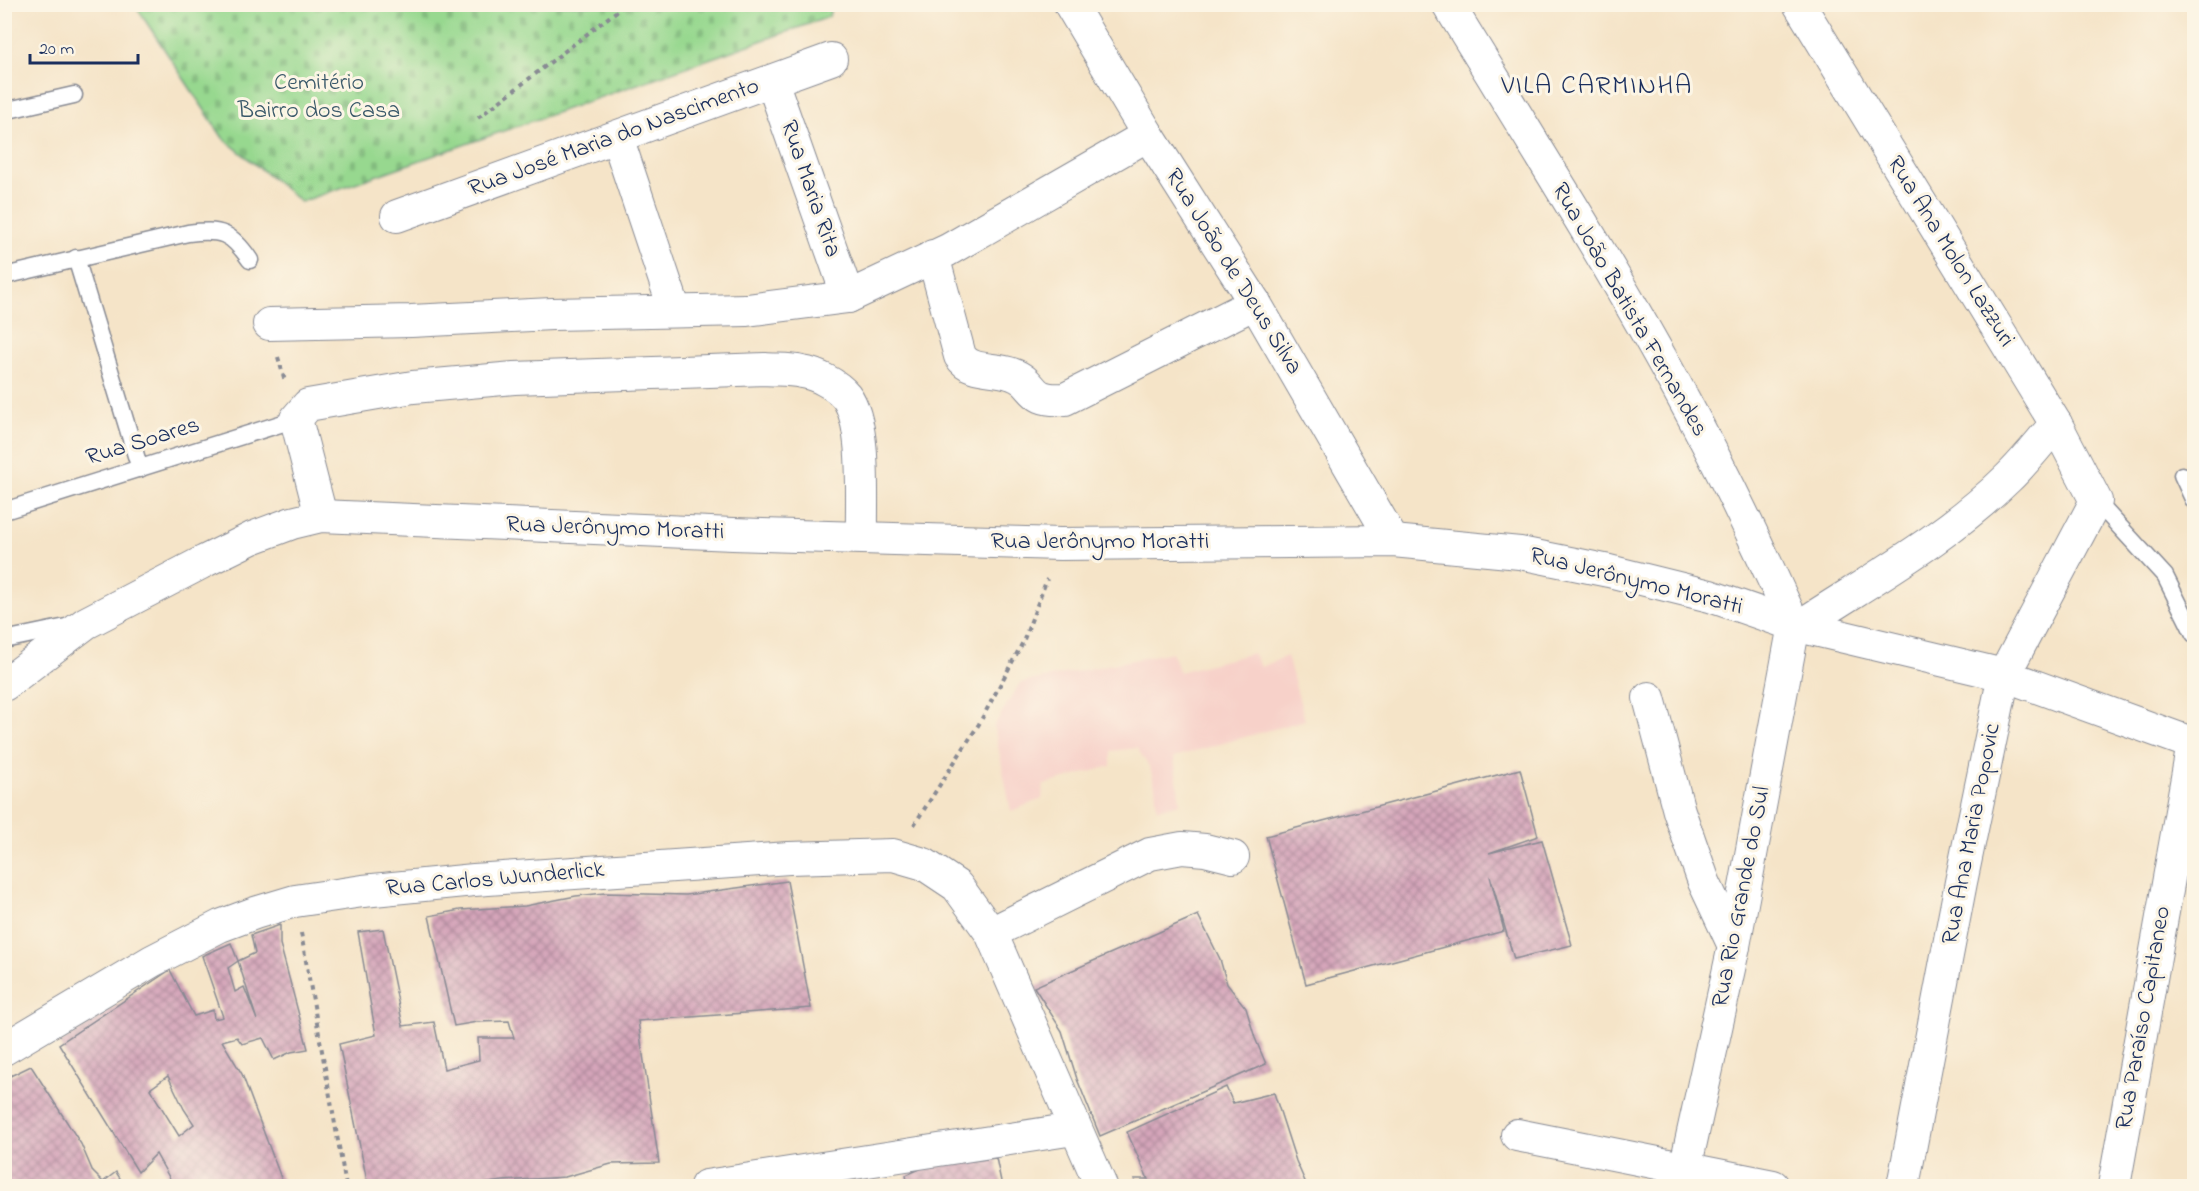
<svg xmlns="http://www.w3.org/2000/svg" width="2199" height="1191" viewBox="0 0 2199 1191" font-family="'Indie Flower',sans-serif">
	<defs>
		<pattern id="cemetery-stones" width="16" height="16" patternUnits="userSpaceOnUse" patternTransform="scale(1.5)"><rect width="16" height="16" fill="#97d88f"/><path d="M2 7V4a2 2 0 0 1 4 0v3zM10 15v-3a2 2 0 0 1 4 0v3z" fill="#82ba7e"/></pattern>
		<pattern id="building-cross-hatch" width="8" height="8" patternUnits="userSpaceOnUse" patternTransform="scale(1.5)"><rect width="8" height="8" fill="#d5a5ba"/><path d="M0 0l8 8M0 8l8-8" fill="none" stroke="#ac879a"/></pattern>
	</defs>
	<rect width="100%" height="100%" fill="#fcf5e5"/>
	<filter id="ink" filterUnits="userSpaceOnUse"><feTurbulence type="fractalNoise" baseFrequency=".0167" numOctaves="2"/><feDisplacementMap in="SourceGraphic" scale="12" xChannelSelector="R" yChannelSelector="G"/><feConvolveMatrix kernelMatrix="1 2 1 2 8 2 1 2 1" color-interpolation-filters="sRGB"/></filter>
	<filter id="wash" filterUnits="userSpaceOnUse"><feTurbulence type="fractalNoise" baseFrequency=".008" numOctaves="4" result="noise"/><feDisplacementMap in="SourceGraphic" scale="24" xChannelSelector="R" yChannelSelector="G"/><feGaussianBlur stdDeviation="1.35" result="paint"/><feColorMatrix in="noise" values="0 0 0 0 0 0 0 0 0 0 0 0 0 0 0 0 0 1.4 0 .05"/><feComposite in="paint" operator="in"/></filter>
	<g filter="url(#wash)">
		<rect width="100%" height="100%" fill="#f5e4c8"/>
		<path fill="#f7d1c9" d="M 1172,652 L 1179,672 L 1253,653 L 1261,667 L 1287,656 L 1305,720 L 1174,757 L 1180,803 L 1157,809 L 1155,786 L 1150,768 L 1137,748 L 1111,751 L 1111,766 L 1043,785 L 1042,799 L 1011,811 L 994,726 L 1020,683 Z"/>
		<path fill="url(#cemetery-stones)" stroke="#598476" stroke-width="1.5" d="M 135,5 L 831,5 L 829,17 L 301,202 L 223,138 Z"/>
		<g id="blocks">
			<g fill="url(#building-cross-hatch)" fill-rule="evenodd">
				<path d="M 1520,769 L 1538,836 L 1489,853 L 1542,840 L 1572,945 L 1514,959 L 1490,876 L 1504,931 L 1306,984 L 1266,836 Z"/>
				<path d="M 787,881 L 811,1008 L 638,1021 L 659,1163 L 611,1164 L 565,1177 L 503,1181 L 467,1186 L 368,1186 L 339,1044 L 376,1035 L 358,932 L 383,929 L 403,1026 L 434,1022 L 444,1069 L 479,1060 L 478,1038 L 514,1038 L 509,1021 L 477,1022 L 454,1026 L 429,916 L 460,910 L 525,906 L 576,896 L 605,893 L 686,895 Z"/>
				<path d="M 1198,915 L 1220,959 L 1227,984 L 1246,1008 L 1255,1038 L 1266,1064 L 1100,1136 L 1077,1079 L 1062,1031 L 1034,987 Z"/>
				<path d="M 280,925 L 280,944 L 308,1049 L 291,1052 L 274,1060 L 263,1038 L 242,1044 L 237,1037 L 222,1041 L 242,1074 L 284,1186 L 174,1186 L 156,1154 L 138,1172 L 59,1044 L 170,970 L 194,1016 L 213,1010 L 214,1019 L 223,1017 L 202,956 L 231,943 L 238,961 L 228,968 L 235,992 L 244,987 L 257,1020 L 238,961 L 255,953 L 251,935 ZM 168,1076 L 184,1109 L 194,1124 L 179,1136 L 150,1089 Z"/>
				<path d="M 31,1066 L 81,1144 L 93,1172 L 103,1182 L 116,1172 L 125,1186 L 4,1186 L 4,1079 Z"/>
				<path d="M 1226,1087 L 1233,1103 L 1274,1093 L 1296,1161 L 1307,1186 L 1137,1186 L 1134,1179 L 1148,1179 L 1127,1132 Z"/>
				<path d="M 996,1158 L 1002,1186 L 908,1186 L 906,1175 L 927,1166 Z"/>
			</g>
		</g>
	</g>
	<g filter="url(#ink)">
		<use href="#blocks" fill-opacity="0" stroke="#888a93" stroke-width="1.5"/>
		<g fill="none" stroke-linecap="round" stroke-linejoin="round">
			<defs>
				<g id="lane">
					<path d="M 4,111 L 74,95"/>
					<path d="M 76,258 L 140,469"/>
					<path d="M 4,276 L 188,233 C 221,229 231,232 250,260"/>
					<path d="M 2182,475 L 2194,501"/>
					<path d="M 2096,501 L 2165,576 L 2194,634"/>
					<path d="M 4,511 L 296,419"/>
					<path d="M 4,640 L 71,626"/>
				</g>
				<g id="street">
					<path d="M 1070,4 L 1148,135 L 1255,303 L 1393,541"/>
					<path d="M 1448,4 C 1528,135 1611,265 1684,400 C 1724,473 1760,549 1794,625"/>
					<path d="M 1799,4 L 2056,424 L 2096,501 L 2004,675 L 1961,882 L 1903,1186"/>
					<path d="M 772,81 L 848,297"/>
					<path d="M 617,137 L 675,311"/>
					<path d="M 397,216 L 831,59"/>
					<path d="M 933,256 L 960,356 C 971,373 994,367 1012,374 C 1038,383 1026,402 1065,399 L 1255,303"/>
					<path d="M 269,324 L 411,321 L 552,314 L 747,310 L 848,297 L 948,250 L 1148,135"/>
					<path d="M 321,516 L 296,419 L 308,405 L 413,387 L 514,378 L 765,369 C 777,370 790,369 802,372 C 816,374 836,384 846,396 C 867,424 861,501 862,537"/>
					<path d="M 1800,626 C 1870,580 1947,538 2007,479 C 2025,462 2040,442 2056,424"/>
					<path d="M 4,685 L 86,623 L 205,561 L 252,538 L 292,523 L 321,516 L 733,534 L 1060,544 L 1393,541 L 1520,553 L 1609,571 L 1710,596 L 1794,625 L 2004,675 L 2194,744"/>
					<path d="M 1649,698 L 1679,811 L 1704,882 L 1734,946"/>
					<path d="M 991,933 L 1150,854 L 1182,848 L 1205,850 L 1233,857"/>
					<path d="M 4,1049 L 152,961 L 220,926 L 255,913 L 295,901 L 363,891 L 474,880 L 789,858 L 893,855 L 924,864 L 957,886 L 991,933 L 1101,1186"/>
					<path d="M 1517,1135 L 1773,1186"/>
					<path d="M 1685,1169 L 1734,946 L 1794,625"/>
					<path d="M 706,1186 L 1074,1129"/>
					<path d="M 2114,1186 L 2193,744"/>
				</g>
			</defs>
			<use href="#lane" stroke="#888a93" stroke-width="19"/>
			<use href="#street" stroke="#888a93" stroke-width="34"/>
			<g stroke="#888a93" stroke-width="4" stroke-dasharray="4.5 4.5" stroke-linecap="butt">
				<path d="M 478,118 L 626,4"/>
				<path d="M 278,357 L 285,381"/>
				<path d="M 914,825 L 979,724 L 1023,642 L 1047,579"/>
				<path d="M 301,933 L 346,1186"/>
			</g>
			<use href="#lane" stroke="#fff" stroke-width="16"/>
			<use href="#street" stroke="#fff" stroke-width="32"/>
		</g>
	</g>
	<g text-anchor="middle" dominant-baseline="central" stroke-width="6" stroke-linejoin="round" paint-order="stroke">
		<g font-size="24" fill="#3a596a" stroke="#fcf5e5">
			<text x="319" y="83">Cemitério<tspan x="319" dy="28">Bairro dos Casa</tspan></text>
		</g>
		<g font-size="24" fill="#1b2f5e" stroke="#fcf5e5">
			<text transform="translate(614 138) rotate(-20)">Rua José Maria do Nascimento</text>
			<text transform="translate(810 189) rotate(71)">Rua Maria Rita</text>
			<text transform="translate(1950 252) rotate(58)">Rua Ana Molon Lazzuri</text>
			<text transform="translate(1233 272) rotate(58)">Rua João de Deus Silva</text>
			<text transform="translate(1629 310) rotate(60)">Rua João Batista Fernandes</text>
			<text transform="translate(143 442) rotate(-17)">Rua Soares</text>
			<text transform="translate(615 529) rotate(2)">Rua Jerônymo Moratti</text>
			<text x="1100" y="542">Rua Jerônymo Moratti</text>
			<text transform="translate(1636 582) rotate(14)">Rua Jerônymo Moratti</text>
			<text transform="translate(1972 834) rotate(-79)">Rua Ana Maria Popovic</text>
			<text transform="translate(495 880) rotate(-5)">Rua Carlos Wunderlick</text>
			<text transform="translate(1742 897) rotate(-79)">Rua Rio Grande do Sul</text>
			<text transform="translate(2144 1018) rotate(-80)">Rua Paraíso Capitaneo</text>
		</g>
		<g font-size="27" letter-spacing="1.5" fill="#1b2f5e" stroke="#fcf5e5">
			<text x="1597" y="86">VILA CARMINHA</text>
		</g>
	</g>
	<rect width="2199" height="1191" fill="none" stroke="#fcf5e5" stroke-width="24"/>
	<path d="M30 54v9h108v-9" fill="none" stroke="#1b2f5e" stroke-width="3"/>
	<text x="39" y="54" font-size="18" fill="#1b2f5e" stroke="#fcf5e5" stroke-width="4.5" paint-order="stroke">20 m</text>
</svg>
